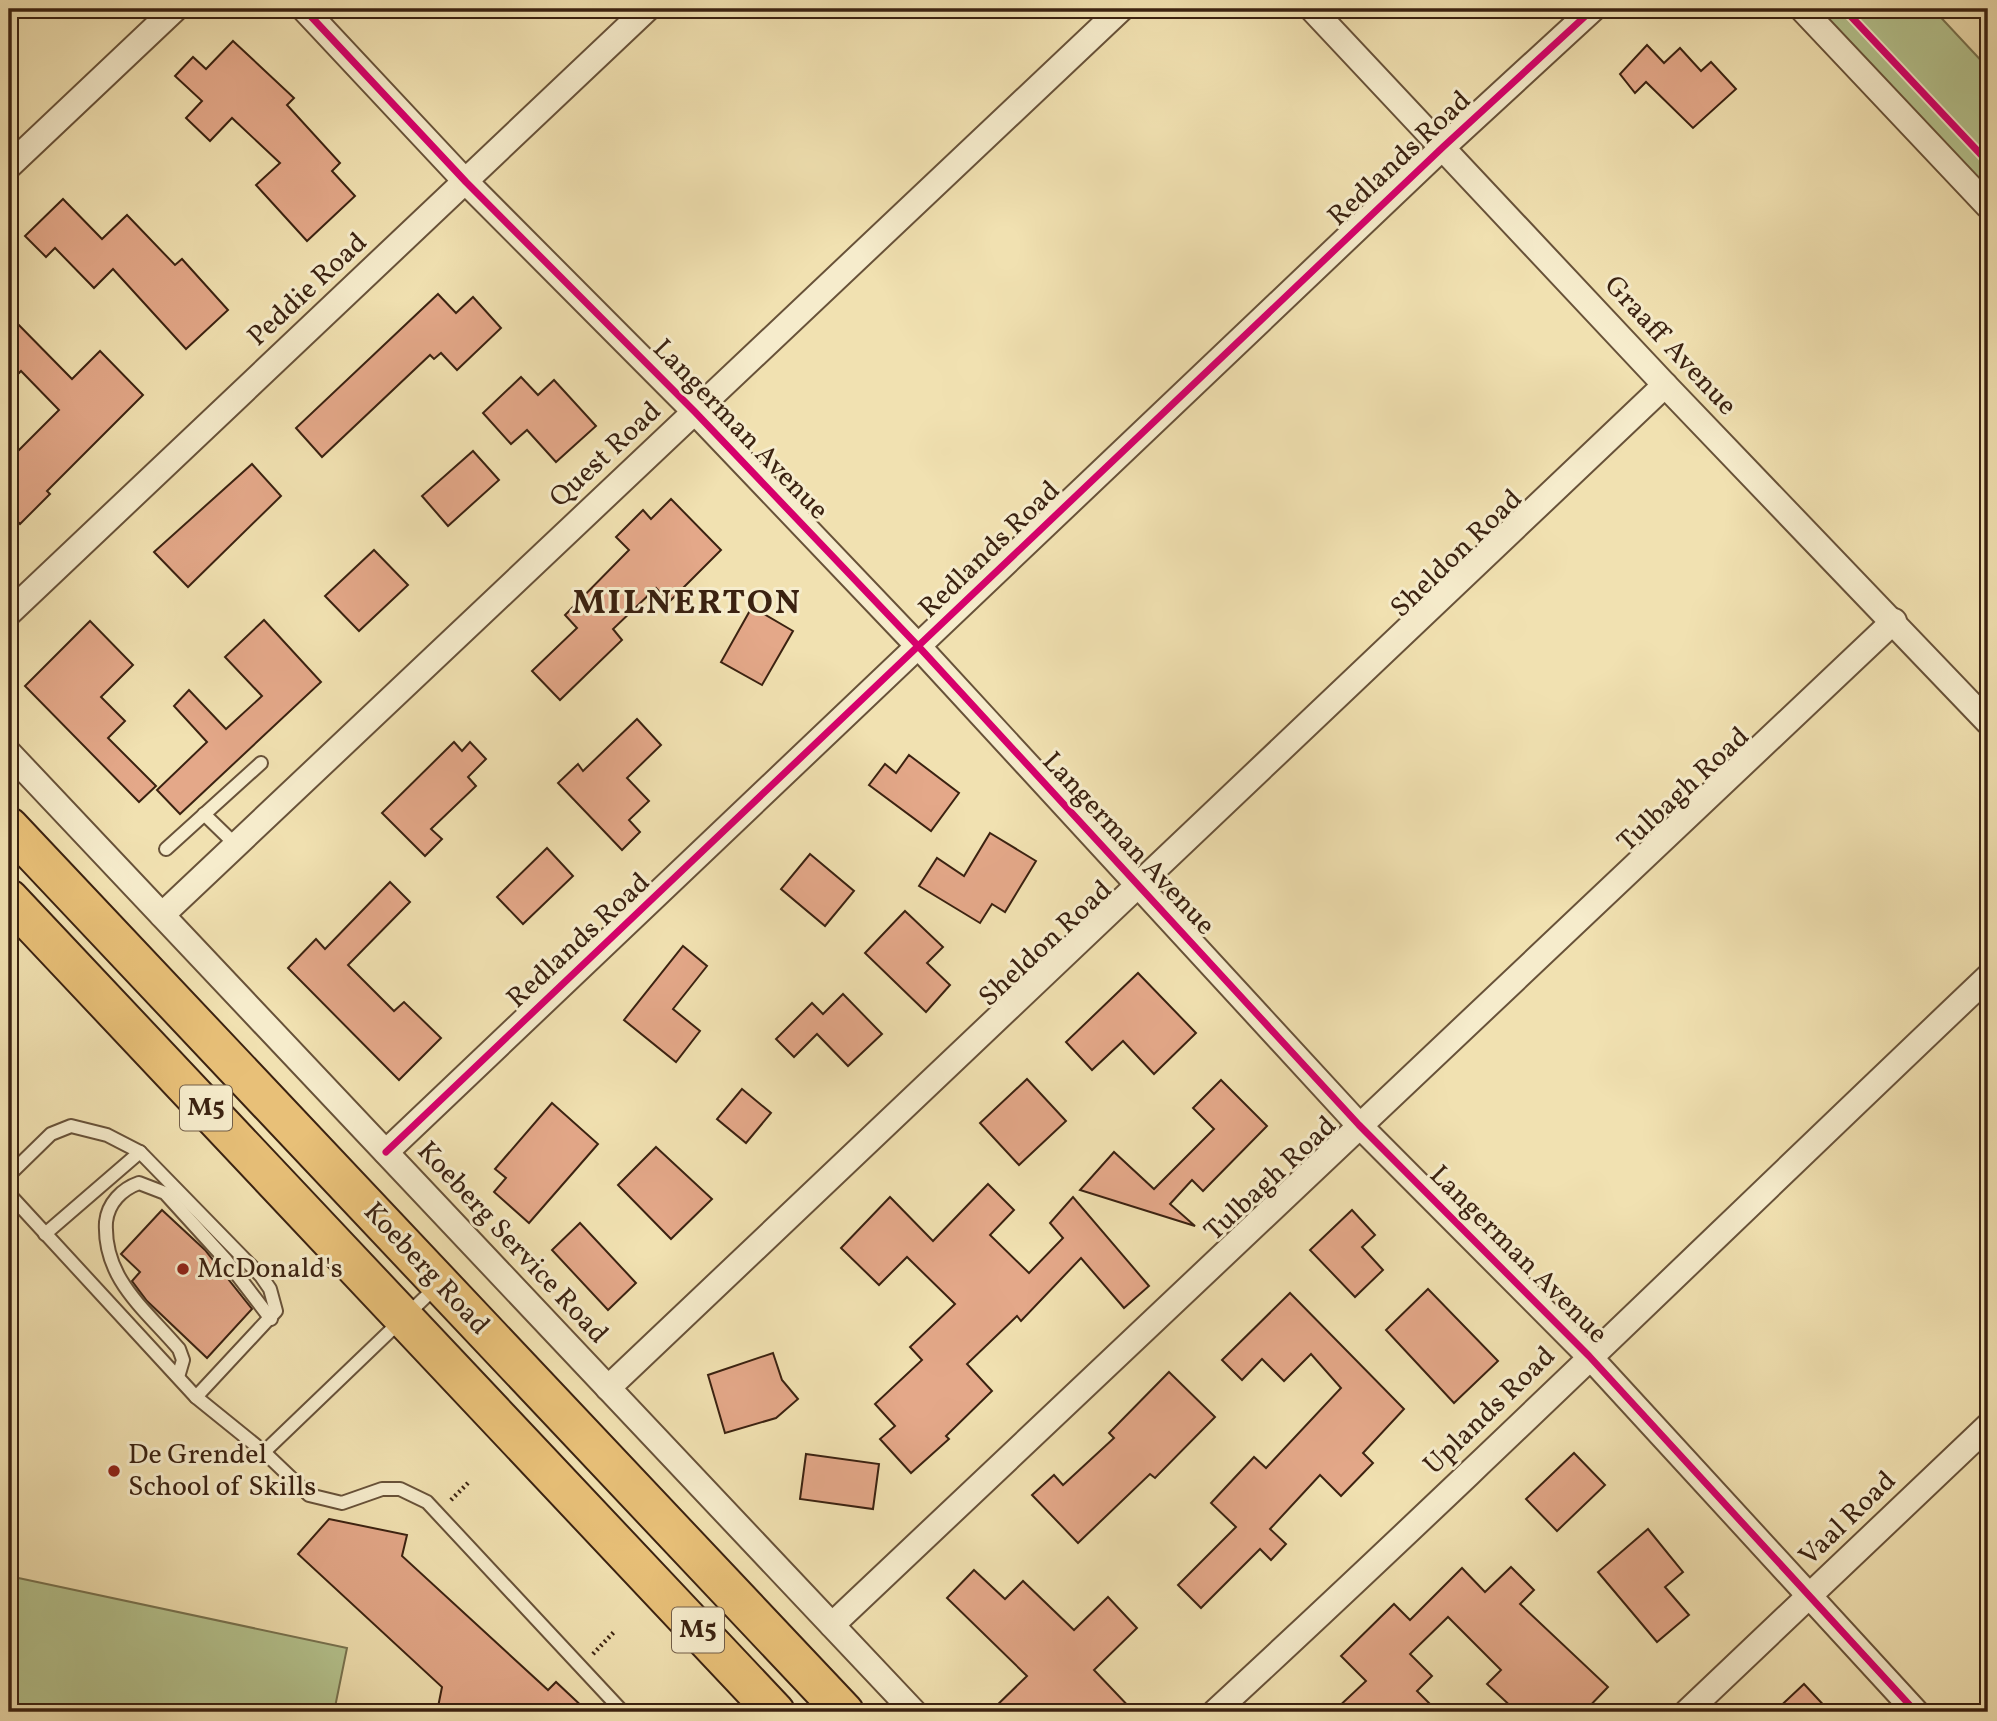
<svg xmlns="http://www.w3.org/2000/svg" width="1997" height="1721" viewBox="0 0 1997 1721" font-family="Vollkorn,serif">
	<rect width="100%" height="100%" fill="#f1e1b1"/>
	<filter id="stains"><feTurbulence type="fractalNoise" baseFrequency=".00286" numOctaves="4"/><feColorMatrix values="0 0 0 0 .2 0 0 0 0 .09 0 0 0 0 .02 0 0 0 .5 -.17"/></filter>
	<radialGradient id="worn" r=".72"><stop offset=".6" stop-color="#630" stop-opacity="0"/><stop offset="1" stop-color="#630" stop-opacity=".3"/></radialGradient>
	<g fill="#b5c48f" stroke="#787350" stroke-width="2">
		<path d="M 1802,9 L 1933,9 L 1988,68 L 1988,206 Z"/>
		<path d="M 9,1576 L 347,1648 L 334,1712 L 9,1712 Z"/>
	</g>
	<g fill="#e4a889" stroke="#3b2211" stroke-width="2">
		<path d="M 233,41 L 294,98 L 287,105 L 340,163 L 332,171 L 355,196 L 307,241 L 256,185 L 280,163 L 232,118 L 210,141 L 186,118 L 202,101 L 175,76 L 193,57 L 206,69 Z"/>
		<path d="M 1647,45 L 1664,63 L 1680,48 L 1701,71 L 1711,62 L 1736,89 L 1693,128 L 1646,82 L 1635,93 L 1620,74 Z"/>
		<path d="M 63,199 L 102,239 L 127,215 L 175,265 L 182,259 L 228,310 L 186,349 L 113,269 L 94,288 L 55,248 L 46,257 L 25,236 Z"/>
		<path d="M 438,294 L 456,313 L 473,297 L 501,328 L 457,370 L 441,353 L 434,359 L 430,355 L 322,457 L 296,428 Z"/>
		<path d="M 9,315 L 72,379 L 100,351 L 143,395 L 47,491 L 50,494 L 20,524 L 9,513 L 9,460 L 59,410 L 21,371 L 9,383 Z"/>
		<path d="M 521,377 L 538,395 L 554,380 L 596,426 L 556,462 L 527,430 L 511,444 L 483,413 Z"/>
		<path d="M 473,451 L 499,480 L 448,526 L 422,496 Z"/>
		<path d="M 252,464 L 281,496 L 188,587 L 154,552 Z"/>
		<path d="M 671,499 L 721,550 L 669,602 L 656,588 L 613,629 L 622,640 L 560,700 L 532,671 L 577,628 L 565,615 L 629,550 L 616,537 L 643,510 L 651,519 Z"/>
		<path d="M 374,550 L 408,585 L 359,631 L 325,596 Z"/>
		<path d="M 752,607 L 793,631 L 762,685 L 721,662 Z"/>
		<path d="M 264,620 L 321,682 L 180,814 L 157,790 L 207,742 L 174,706 L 189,690 L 226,729 L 262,696 L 225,657 Z"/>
		<path d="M 90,621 L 133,665 L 101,697 L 125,721 L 108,738 L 156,786 L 139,802 L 25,686 Z"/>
		<path d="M 637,719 L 661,745 L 627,778 L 649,801 L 629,820 L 640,832 L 622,850 L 558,783 L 578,764 L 583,771 Z"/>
		<path d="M 454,742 L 462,751 L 470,742 L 486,759 L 468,777 L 476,786 L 431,829 L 442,839 L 425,856 L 382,813 Z"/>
		<path d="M 909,755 L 959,793 L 931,831 L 869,785 L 885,764 L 896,773 Z"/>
		<path d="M 990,833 L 1036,861 L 1005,912 L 992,904 L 980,923 L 919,886 L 937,858 L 964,876 Z"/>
		<path d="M 547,848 L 573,876 L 523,924 L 497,897 Z"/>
		<path d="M 810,854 L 854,891 L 825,926 L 781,889 Z"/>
		<path d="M 390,882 L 410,902 L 348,965 L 394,1011 L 404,1002 L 441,1038 L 399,1080 L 288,968 L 316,939 L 325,949 Z"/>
		<path d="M 905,911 L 943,947 L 927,963 L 950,985 L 926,1012 L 865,953 Z"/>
		<path d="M 683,946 L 707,966 L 673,1009 L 700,1031 L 676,1062 L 624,1020 Z"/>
		<path d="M 1138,973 L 1196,1033 L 1154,1074 L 1123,1041 L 1092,1070 L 1066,1042 Z"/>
		<path d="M 843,994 L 882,1034 L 848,1066 L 817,1034 L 794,1057 L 776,1039 L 812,1003 L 823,1014 Z"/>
		<path d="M 1027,1079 L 1066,1121 L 1019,1165 L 980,1123 Z"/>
		<path d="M 1221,1080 L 1267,1126 L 1203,1191 L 1192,1180 L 1170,1204 L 1195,1226 L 1080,1190 L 1114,1152 L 1154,1189 L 1214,1129 L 1193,1108 Z"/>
		<path d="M 742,1089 L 771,1113 L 746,1143 L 717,1119 Z"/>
		<path d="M 552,1103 L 598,1144 L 529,1223 L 494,1192 L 506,1178 L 495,1169 Z"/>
		<path d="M 656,1147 L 712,1199 L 671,1239 L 618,1185 Z"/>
		<path d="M 988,1184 L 1014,1210 L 990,1235 L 1029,1273 L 1063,1238 L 1050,1223 L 1073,1197 L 1149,1286 L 1124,1308 L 1081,1258 L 1021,1321 L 1017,1316 L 967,1364 L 992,1391 L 946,1436 L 949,1439 L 911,1473 L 880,1439 L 895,1426 L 875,1404 L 922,1360 L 910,1347 L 955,1304 L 907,1257 L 879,1285 L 841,1248 L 890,1197 L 933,1241 Z"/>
		<path d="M 162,1210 L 205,1250 L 252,1309 L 207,1358 L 147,1301 L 132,1281 L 140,1272 L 121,1254 Z"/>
		<path d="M 1352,1210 L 1375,1235 L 1362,1247 L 1383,1270 L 1355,1297 L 1310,1250 Z"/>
		<path d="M 580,1223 L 636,1283 L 608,1310 L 552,1250 Z"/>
		<path d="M 1428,1289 L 1498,1361 L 1454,1403 L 1386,1330 Z"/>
		<path d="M 1290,1293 L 1404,1409 L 1363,1453 L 1373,1463 L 1341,1496 L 1320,1475 L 1270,1529 L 1286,1544 L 1271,1560 L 1260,1549 L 1201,1608 L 1178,1585 L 1236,1527 L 1211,1503 L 1254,1457 L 1266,1468 L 1341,1388 L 1311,1354 L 1284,1381 L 1262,1359 L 1242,1380 L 1222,1360 Z"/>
		<path d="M 773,1353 L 782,1380 L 798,1399 L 776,1418 L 725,1433 L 708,1375 Z"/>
		<path d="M 1169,1372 L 1215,1417 L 1155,1478 L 1150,1474 L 1078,1543 L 1032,1495 L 1054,1475 L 1063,1485 L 1114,1438 L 1109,1433 Z"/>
		<path d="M 1574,1453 L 1605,1485 L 1557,1531 L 1526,1499 Z"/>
		<path d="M 806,1454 L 879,1464 L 873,1509 L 800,1499 Z"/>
		<path d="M 329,1519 L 407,1535 L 402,1556 L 548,1690 L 556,1682 L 588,1712 L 437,1712 L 442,1687 L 298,1554 Z"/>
		<path d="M 1648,1529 L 1683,1572 L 1665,1587 L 1689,1615 L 1657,1642 L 1598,1572 Z"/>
		<path d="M 1511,1567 L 1534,1590 L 1520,1604 L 1608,1687 L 1584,1712 L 1517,1712 L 1487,1684 L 1501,1670 L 1448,1617 L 1410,1654 L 1432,1676 L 1417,1691 L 1438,1712 L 1333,1712 L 1366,1681 L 1341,1656 L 1394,1604 L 1410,1620 L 1462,1568 L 1485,1592 Z"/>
		<path d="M 974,1570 L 1005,1599 L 1023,1581 L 1074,1630 L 1108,1597 L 1137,1628 L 1094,1670 L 1134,1712 L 990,1712 L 1027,1676 L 947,1598 Z"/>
		<path d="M 1804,1684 L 1830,1712 L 1774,1712 Z"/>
	</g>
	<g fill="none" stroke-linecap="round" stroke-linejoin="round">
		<defs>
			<g id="service">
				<path d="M 204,814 L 236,845"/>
				<path d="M 166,849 L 261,763"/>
				<path d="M 9,1175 L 51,1134 L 71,1126 L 107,1135 L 140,1152 L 261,1276 L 270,1289 L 276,1311 L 196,1397"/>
				<path d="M 9,1194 L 196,1397 L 264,1452 L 309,1495 L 342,1503 L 382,1489 L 400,1489 L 427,1502 L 623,1712"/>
				<path d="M 45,1234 L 140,1152"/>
				<path d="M 178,1377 L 183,1360 L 179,1349 C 145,1309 103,1279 106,1222 C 108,1203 122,1189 139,1183 L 165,1193 L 225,1259 L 271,1319"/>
				<path d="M 264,1452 L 438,1285"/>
			</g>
			<g id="minor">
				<path d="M 304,9 L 466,182 L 695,412 L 919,647 L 1359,1125 L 1589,1356 L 1916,1712"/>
				<path d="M 1312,9 L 1665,385 L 1988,722"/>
				<path d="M 1802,9 L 1988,206"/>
				<path d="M 9,166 L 175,9"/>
				<path d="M 9,613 L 647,9"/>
				<path d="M 9,753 L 914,1712"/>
				<path d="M 162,915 L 1121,9"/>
				<path d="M 386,1152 L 1443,147 L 1593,9"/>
				<path d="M 608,1388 L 1665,385"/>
				<path d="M 832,1625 L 1894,621"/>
				<path d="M 1215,1712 C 1476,1471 1730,1222 1988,977"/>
				<path d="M 1687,1712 L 1988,1426"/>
			</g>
			<g id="primary">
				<path d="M 9,827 L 844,1712"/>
				<path d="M 9,899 L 775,1712"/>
			</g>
		</defs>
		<use href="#service" stroke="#685239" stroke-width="16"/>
		<use href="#minor" stroke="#685239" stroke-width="28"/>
		<use href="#primary" stroke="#3b2211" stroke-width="42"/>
		<g stroke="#3b2211" stroke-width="4.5" stroke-dasharray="2 3.5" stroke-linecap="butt">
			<path d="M 451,1500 L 470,1481"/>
			<path d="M 593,1654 L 614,1632"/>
		</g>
		<use href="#service" stroke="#f6eccc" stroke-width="12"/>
		<use href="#minor" stroke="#f6eccc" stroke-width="24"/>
		<use href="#primary" stroke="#e8c078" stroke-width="38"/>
		<defs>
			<g id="cycleway">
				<path d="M 304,9 L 466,182 L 695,412 L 919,647 L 1359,1125 L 1589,1356 L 1916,1712"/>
				<path d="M 1844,9 L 1988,162"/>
				<path d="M 386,1152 L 1443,147 L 1593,9"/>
			</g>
		</defs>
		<use href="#cycleway" stroke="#f6eccc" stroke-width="11"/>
		<use href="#cycleway" stroke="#d6006c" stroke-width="7"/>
	</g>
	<g fill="#8f2418" stroke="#f6eccc" stroke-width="2.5">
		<circle cx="183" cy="1269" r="7"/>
		<circle cx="114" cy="1471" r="7"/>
	</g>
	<g text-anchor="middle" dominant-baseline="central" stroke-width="6" stroke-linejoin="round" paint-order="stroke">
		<g fill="#f6eccc" stroke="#735f49" stroke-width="2">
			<rect x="180" y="1085.5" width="52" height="45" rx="5"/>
			<rect x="672" y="1607.5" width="52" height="45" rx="5"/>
		</g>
		<g font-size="26" font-weight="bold" fill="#3b2211">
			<text x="206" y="1108">M5</text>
			<text x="698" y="1630">M5</text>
		</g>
		<g font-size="28" fill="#3b2211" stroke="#f6eccc">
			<text transform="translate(1400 159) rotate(-43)">Redlands Road</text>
			<text transform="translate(308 290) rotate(-43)">Peddie Road</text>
			<text transform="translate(1670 346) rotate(47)">Graaff Avenue</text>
			<text transform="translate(740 430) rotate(46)">Langerman Avenue</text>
			<text transform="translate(606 455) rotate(-43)">Quest Road</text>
			<text transform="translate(990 550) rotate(-44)">Redlands Road</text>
			<text transform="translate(1457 554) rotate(-44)">Sheldon Road</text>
			<text transform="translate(1684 790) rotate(-43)">Tulbagh Road</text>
			<text transform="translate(1128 844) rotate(47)">Langerman Avenue</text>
			<text transform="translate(579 941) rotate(-43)">Redlands Road</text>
			<text transform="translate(1046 944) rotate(-43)">Sheldon Road</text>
			<text transform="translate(1271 1179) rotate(-43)">Tulbagh Road</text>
			<text transform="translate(512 1243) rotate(47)">Koeberg Service Road</text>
			<text transform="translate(1518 1255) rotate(45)">Langerman Avenue</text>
			<text transform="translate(426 1269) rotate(47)">Koeberg Road</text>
			<text transform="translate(1490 1411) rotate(-44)">Uplands Road</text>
			<text transform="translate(1848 1519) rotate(-44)">Vaal Road</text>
		</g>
		<g font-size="28" fill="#3b2211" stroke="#f6eccc" text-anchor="start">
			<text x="197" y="1269">McDonald's</text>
			<text x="128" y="1455">De Grendel<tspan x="128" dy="32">School of Skills</tspan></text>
		</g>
		<g font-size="35" font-weight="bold" letter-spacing="2" fill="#3b2211" stroke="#f6eccc">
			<text x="687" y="604">MILNERTON</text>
		</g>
	</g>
	<rect width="1997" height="1721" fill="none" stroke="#f1e1b1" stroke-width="35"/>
	<rect x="10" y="10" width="1976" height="1700" fill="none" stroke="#3b2211" stroke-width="3.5"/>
	<rect x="18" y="18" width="1962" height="1686" fill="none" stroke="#3b2211" stroke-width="2"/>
	<rect width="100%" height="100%" filter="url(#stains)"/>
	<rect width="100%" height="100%" fill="url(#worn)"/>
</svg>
